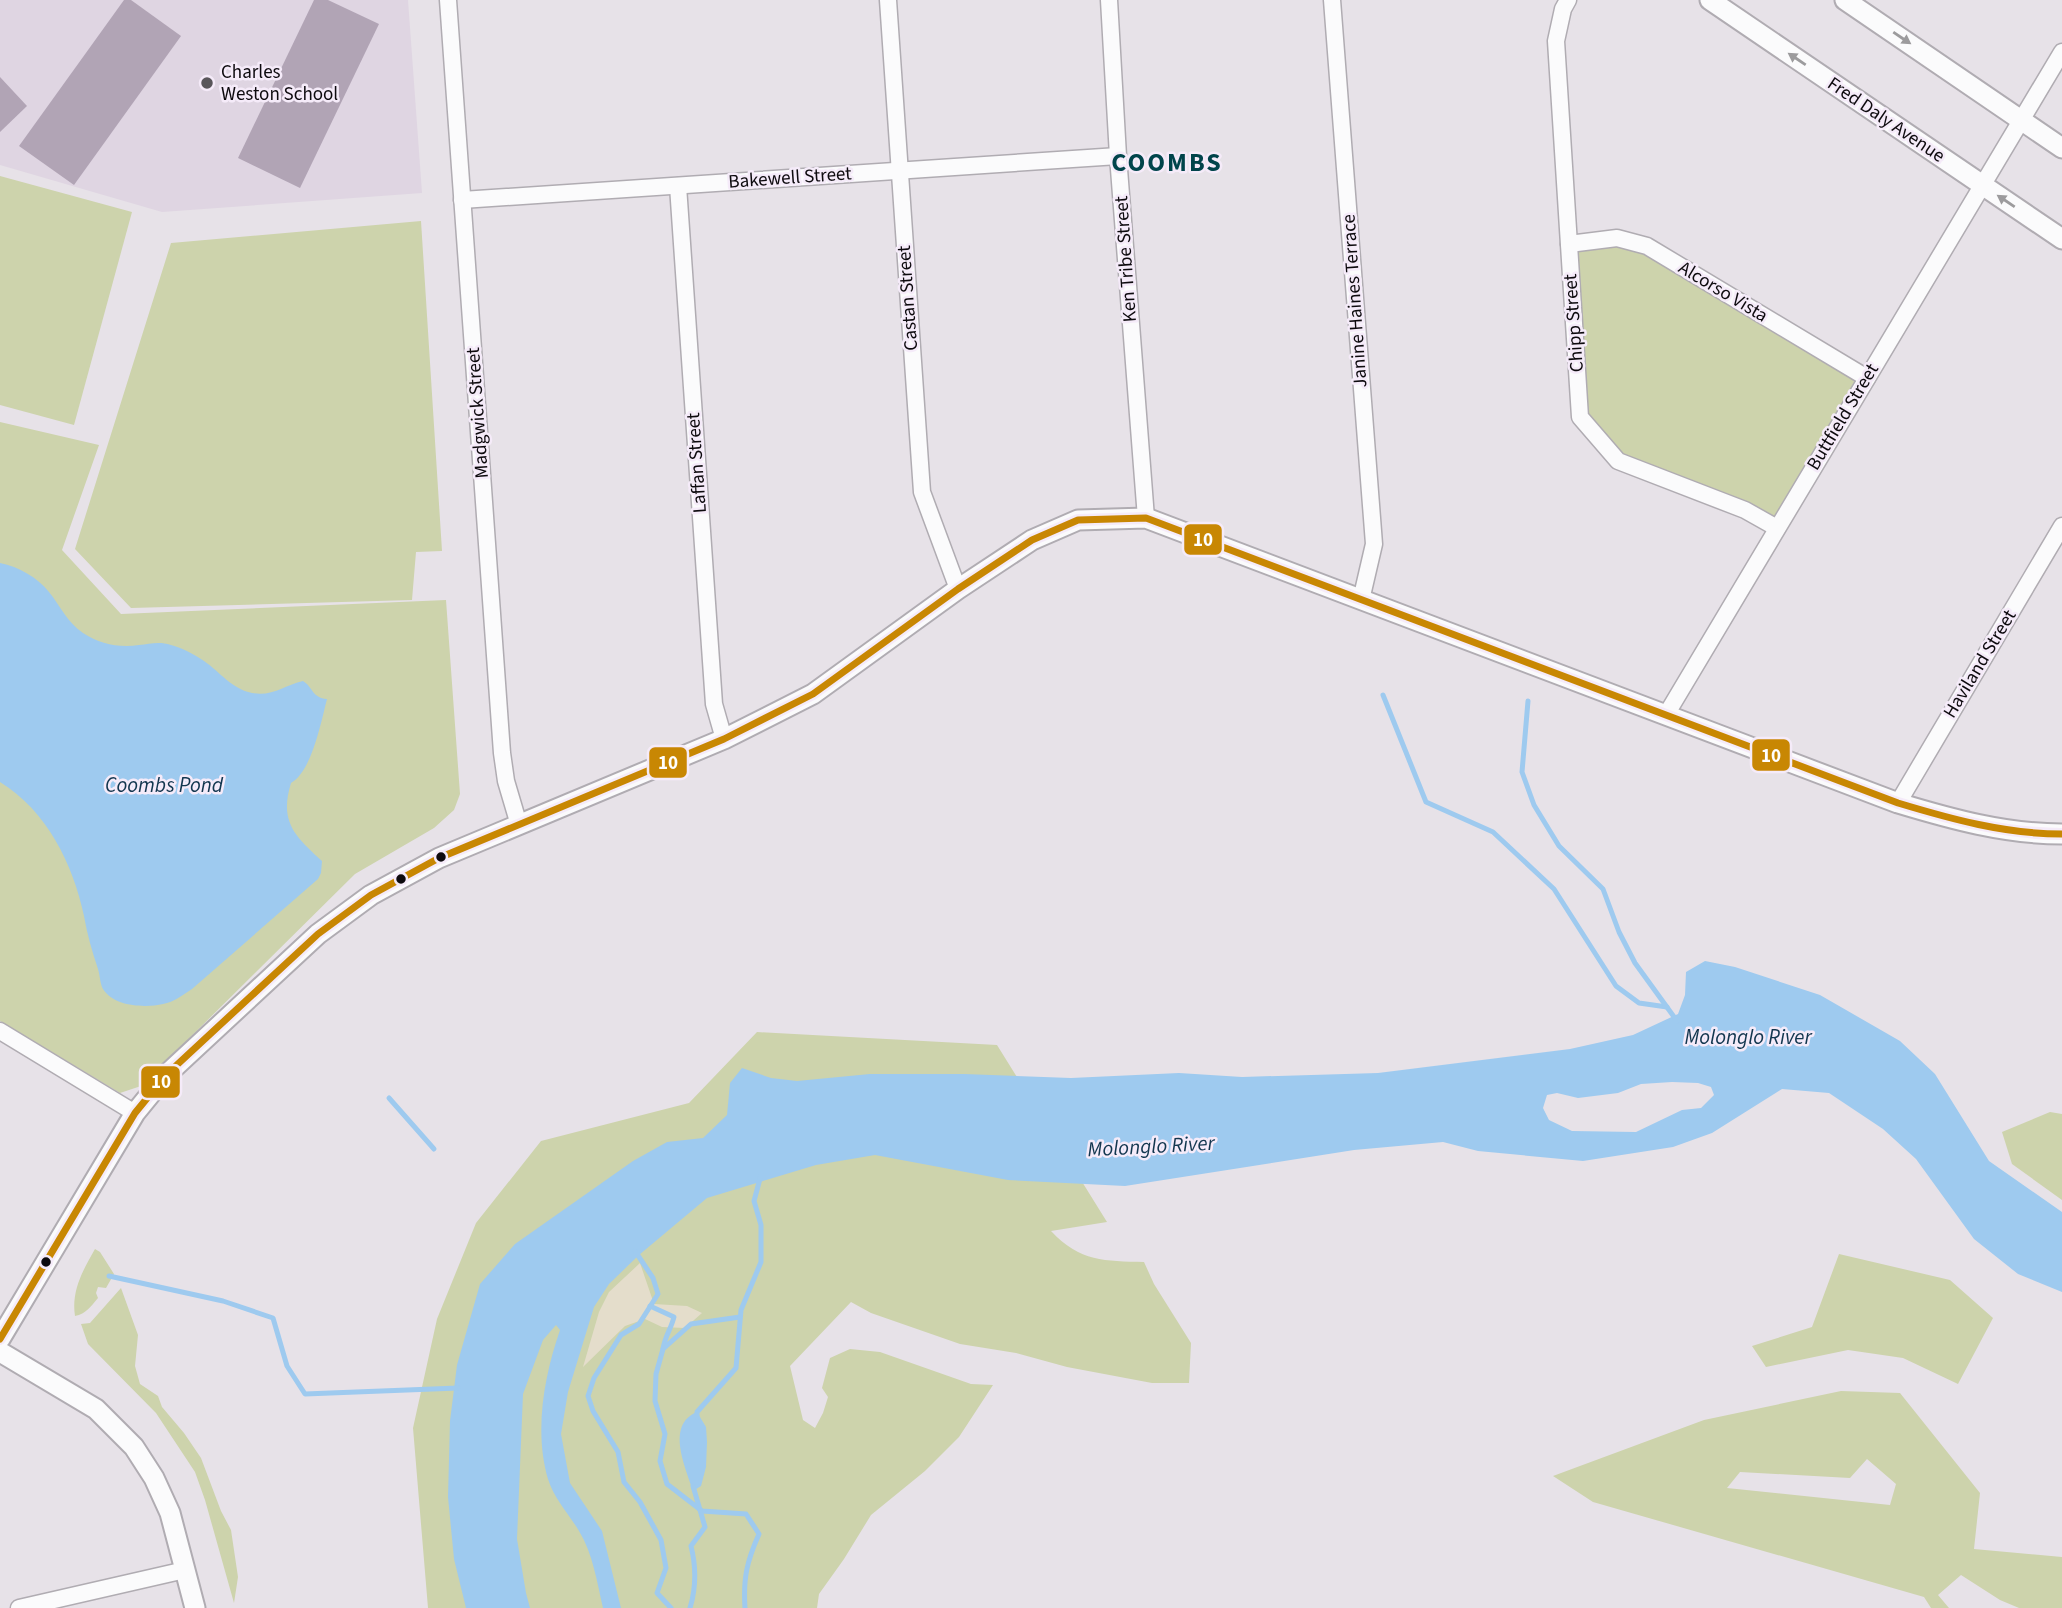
<svg xmlns="http://www.w3.org/2000/svg" width="2062" height="1608" viewBox="0 0 2062 1608" font-family="'Source Sans 3',sans-serif">
	<rect width="100%" height="100%" fill="#e7e2e8"/>
	<path fill="#dfd5e2" d="M 0,0 L 408,0 L 422,193 L 162,212 L 0,165 Z"/>
	<g fill="#cdd3ac" fill-rule="evenodd">
		<path d="M 0,176 L 132,212 L 74,425 L 0,405 Z"/>
		<path d="M 421,221 L 442,551 L 416,552 L 412,600 L 131,608 L 75,549 L 171,243 Z"/>
		<path d="M 1569,244 L 1647,246 L 1867,378 L 1777,528 L 1618,461 L 1580,417 Z"/>
		<path d="M 0,422 L 99,445 L 62,550 L 121,614 L 446,600 L 460,794 L 454,810 L 434,828 L 355,874 L 141,1086 L 120,1093 L 0,1021 Z"/>
		<path d="M 757,1032 L 997,1045 L 1107,1222 L 1051,1231 C 1080,1262 1105,1261 1144,1262 L 1154,1284 L 1191,1343 L 1189,1383 L 1152,1383 L 1067,1367 L 1016,1353 L 960,1344 L 871,1313 L 851,1302 L 790,1366 L 803,1420 L 815,1428 L 823,1413 L 828,1397 L 822,1388 L 830,1358 L 850,1349 L 880,1352 L 971,1384 L 993,1385 L 959,1437 L 925,1471 L 871,1515 L 844,1559 L 819,1594 L 817,1608 L 428,1608 L 413,1428 L 437,1319 L 476,1223 L 541,1141 L 689,1103 Z"/>
		<path d="M 2050,1112 L 2062,1114 L 2062,1200 L 2012,1164 L 2002,1132 Z"/>
		<path d="M 95,1249 L 100,1252 L 114,1274 L 106,1288 L 98,1287 L 96,1293 L 98,1298 C 91,1306 86,1314 75,1316 C 71,1291 83,1270 95,1249 Z"/>
		<path d="M 1839,1254 L 1950,1280 L 1993,1318 L 1958,1384 L 1903,1358 L 1848,1350 L 1766,1367 L 1752,1346 L 1812,1327 Z"/>
		<path d="M 121,1288 L 138,1335 L 135,1366 L 140,1384 L 158,1396 L 162,1407 L 184,1433 L 201,1458 L 221,1511 L 231,1530 L 238,1577 L 234,1603 L 205,1500 L 195,1472 L 156,1413 L 88,1344 L 81,1324 L 90,1323 Z"/>
		<path d="M 1841,1391 L 1900,1393 L 1980,1493 L 1974,1549 L 2062,1557 L 2062,1608 L 2019,1608 L 2000,1600 L 1961,1575 L 1938,1595 L 1949,1608 L 1931,1608 L 1924,1597 L 1593,1502 L 1553,1476 L 1704,1420 ZM 1867,1459 L 1896,1484 L 1890,1505 L 1727,1488 L 1740,1472 L 1850,1478 Z"/>
	</g>
	<path fill="#e4ddcb" d="M 640,1263 L 654,1304 L 687,1306 L 702,1313 L 685,1328 L 662,1327 L 645,1319 L 625,1326 L 583,1367 L 599,1312 L 609,1292 Z"/>
	<g fill="#9ecaef" fill-rule="evenodd">
		<path d="M 0,563 C 19,567 37,577 49,592 C 61,607 67,622 83,633 C 100,644 119,648 139,645 C 150,644 159,641 171,645 C 182,648 194,654 204,661 C 220,672 232,689 252,693 C 272,697 285,685 303,681 C 313,687 312,698 327,699 C 321,722 312,771 291,783 C 279,822 295,836 322,861 L 321,873 L 318,879 L 192,989 C 183,995 174,1002 163,1004 C 146,1008 114,1007 103,989 C 100,984 100,975 98,969 C 92,951 87,934 84,916 C 73,864 47,811 0,782 Z"/>
		<path d="M 1705,961 L 1735,967 L 1820,995 L 1900,1041 L 1935,1074 L 1989,1161 L 2062,1212 L 2062,1292 L 2018,1274 L 1974,1239 L 1916,1159 L 1883,1129 L 1829,1093 L 1782,1089 L 1712,1133 L 1673,1147 L 1583,1161 L 1478,1151 L 1443,1142 L 1354,1150 L 1125,1186 L 1008,1180 L 875,1155 L 816,1165 L 707,1198 L 639,1255 L 609,1284 L 594,1307 L 568,1392 L 561,1434 L 570,1483 L 602,1531 L 621,1608 L 603,1608 C 597,1582 593,1554 579,1531 C 569,1514 554,1499 548,1479 C 534,1432 544,1376 560,1330 L 556,1325 L 543,1340 L 523,1394 L 517,1539 L 526,1593 L 530,1608 L 466,1608 L 454,1559 L 448,1497 L 450,1421 L 457,1365 L 480,1284 L 515,1244 L 633,1161 L 667,1142 L 703,1138 L 727,1115 L 730,1083 L 742,1068 L 771,1078 L 797,1081 L 870,1074 L 964,1074 L 1071,1078 L 1179,1073 L 1242,1077 L 1378,1073 L 1570,1049 L 1633,1035 L 1678,1014 L 1685,995 L 1686,972 ZM 1672,1082 L 1698,1083 L 1711,1087 L 1714,1095 L 1701,1108 L 1682,1110 L 1636,1132 L 1572,1131 L 1549,1120 L 1543,1108 L 1547,1095 L 1557,1093 L 1578,1098 L 1618,1093 L 1641,1084 Z"/>
		<path d="M 697,1412 L 706,1427 L 707,1442 L 706,1467 L 701,1486 L 693,1491 C 686,1468 665,1425 697,1412 Z"/>
	</g>
	<g fill="none" stroke-linecap="round" stroke-linejoin="round">
		<g stroke="#9ecaef" stroke-width="5">
			<path d="M 1383,695 L 1426,802 L 1493,832 L 1554,889 L 1616,986 L 1639,1003 L 1667,1007"/>
			<path d="M 1528,701 L 1522,772 L 1534,805 L 1559,846 L 1603,889 L 1619,932 L 1635,963 L 1677,1021"/>
			<path d="M 389,1098 L 434,1149"/>
			<path d="M 635,1251 L 653,1278 L 658,1294 L 639,1324 L 621,1335 L 594,1378 L 588,1396 L 593,1411 L 618,1452 L 624,1482 L 640,1502 L 661,1540 L 666,1568 L 657,1593 L 671,1608"/>
			<path d="M 109,1276 L 223,1301 L 273,1318 L 287,1366 L 305,1394 L 458,1388"/>
			<path d="M 650,1306 L 674,1317 C 671,1329 665,1336 663,1349"/>
			<path d="M 740,1317 L 691,1324 L 663,1349 L 656,1374 L 655,1401 L 665,1434 L 660,1461 L 667,1484 L 702,1511 L 746,1514 L 759,1534 C 747,1561 743,1578 745,1608"/>
			<path d="M 697,1417 L 697,1412 L 736,1368 L 741,1310 L 761,1262 L 761,1225 L 754,1201 L 761,1175"/>
			<path d="M 690,1608 C 696,1588 696,1566 691,1546 L 705,1527 L 693,1486"/>
		</g>
	</g>
	<g fill="#b1a4b5">
		<path d="M 124,0 L 131,0 L 181,36 L 74,185 L 19,146 Z"/>
		<path d="M 314,0 L 328,0 L 379,24 L 300,188 L 238,158 Z"/>
		<path d="M 0,77 L 27,106 L 0,132 Z"/>
	</g>
	<g fill="none" stroke-linecap="round" stroke-linejoin="round">
		<defs>
			<g id="minor">
				<path d="M 448,0 L 502,753 L 506,781 L 519,825"/>
				<path d="M 888,0 L 922,492 L 958,589"/>
				<path d="M 1109,0 L 1118,156 L 1146,518"/>
				<path d="M 1332,0 L 1374,544 L 1361,600"/>
				<path d="M 1568,0 L 1563,9 L 1556,41 L 1580,417 L 1618,461 L 1745,510 L 1777,528"/>
				<path d="M 678,186 L 714,704 L 724,739"/>
				<path d="M 462,200 L 1118,156"/>
				<path d="M 1569,244 L 1617,238 L 1647,246 L 1867,378"/>
				<path d="M 1666,715 L 2062,52"/>
				<path d="M 1898,803 L 2062,526"/>
				<path d="M 0,1031 L 135,1113"/>
				<path d="M 19,1608 L 185,1570"/>
			</g>
			<g id="tertiary">
				<path d="M 1710,0 L 2062,239"/>
				<path d="M 1845,0 L 2062,148"/>
				<path d="M 0,1339 L 135,1113 L 166,1075 L 318,934 L 371,895 L 439,858 L 724,739 L 813,694 L 958,589 L 1032,540 L 1078,520 L 1146,518 L 1898,803 C 1951,819 2005,834 2062,834"/>
				<path d="M 0,1352 L 96,1409 L 134,1447 L 154,1478 L 170,1513 L 195,1608"/>
			</g>
		</defs>
		<use href="#minor" stroke="#b0acb2" stroke-width="19"/>
		<use href="#tertiary" stroke="#b0acb2" stroke-width="23"/>
		<use href="#minor" stroke="#fbfbfc" stroke-width="16"/>
		<use href="#tertiary" stroke="#fbfbfc" stroke-width="19"/>
		<defs>
			<path id="bus-1" d="M 0,1339 L 135,1113 L 166,1075 L 318,934 L 371,895 L 439,858 L 724,739 L 813,694 L 958,589 L 1032,540 L 1078,520 L 1146,518 L 1898,803 C 1951,819 2005,834 2062,834"/>
		</defs>
		<use href="#bus-1" stroke="#f5ebf9" stroke-width="12"/>
		<use href="#bus-1" stroke="#c88703" stroke-width="7"/>
	</g>
	<defs><path id="oneway-solid" d="M-6-.8H1V-3.2L6.5 0L1 3.2V.8H-6Z" transform="scale(1.75)"/></defs>
	<g fill="#9c9b9d">
		<use href="#oneway-solid" transform="translate(1902 38) rotate(34)"/>
		<use href="#oneway-solid" transform="translate(1797 59) rotate(-146)"/>
		<use href="#oneway-solid" transform="translate(2006 201) rotate(-146)"/>
	</g>
	<circle fill="#59565a" stroke="#f5ebf9" stroke-width="2.5" cx="207" cy="83" r="7"/>
	<g fill="#0d0a0e" stroke="#f5ebf9" stroke-width="2.5">
		<circle cx="441" cy="857" r="6"/>
		<circle cx="401" cy="879" r="6"/>
		<circle cx="46" cy="1262" r="6"/>
	</g>
	<g text-anchor="middle" dominant-baseline="central" stroke-width="5" stroke-linejoin="round" paint-order="stroke">
		<g font-size="19" fill="#0d0a0e" stroke="#f5ebf9" text-anchor="start">
			<text x="221" y="72">Charles<tspan x="221" dy="22">Weston School</tspan></text>
		</g>
		<g font-size="19" fill="#0d0a0e" stroke="#f5ebf9">
			<text transform="translate(1886 120) rotate(34)">Fred Daly Avenue</text>
			<text transform="translate(790 178) rotate(-4)">Bakewell Street</text>
			<text transform="translate(1126 259) rotate(-94)">Ken Tribe Street</text>
			<text transform="translate(1723 292) rotate(31)">Alcorso Vista</text>
			<text transform="translate(908 298) rotate(-94)">Castan Street</text>
			<text transform="translate(1355 301) rotate(-94)">Janine Haines Terrace</text>
			<text transform="translate(1574 323) rotate(-94)">Chipp Street</text>
			<text transform="translate(478 413) rotate(-94)">Madgwick Street</text>
			<text transform="translate(1843 417) rotate(-59)">Buttfield Street</text>
			<text transform="translate(697 463) rotate(-94)">Laffan Street</text>
			<text transform="translate(1980 664) rotate(-59)">Haviland Street</text>
		</g>
		<g font-size="21" font-style="italic" fill="#12364f" stroke="#f5ebf9">
			<text x="164" y="785">Coombs Pond</text>
			<text x="1748" y="1037">Molonglo River</text>
			<text transform="translate(1151 1146) rotate(-3)">Molonglo River</text>
		</g>
		<g font-size="26" font-weight="bold" letter-spacing="2" fill="#01444b" stroke="#f5ebf9">
			<text x="1167" y="162">COOMBS</text>
		</g>
	</g>
	<g stroke="#f5ebf9" stroke-width="2.5">
		<rect x="1183" y="523" width="40" height="33" rx="7" fill="#c88703"/>
		<rect x="1751" y="738" width="40" height="34" rx="7" fill="#c88703"/>
		<rect x="648" y="746" width="40" height="33" rx="7" fill="#c88703"/>
		<rect x="140" y="1065" width="41" height="34" rx="7" fill="#c88703"/>
	</g>
	<g font-size="19" text-anchor="middle" font-weight="bold" fill="#fff">
		<text x="1203" y="546">10</text>
		<text x="1771" y="762">10</text>
		<text x="668" y="769">10</text>
		<text x="161" y="1088">10</text>
	</g>
</svg>
